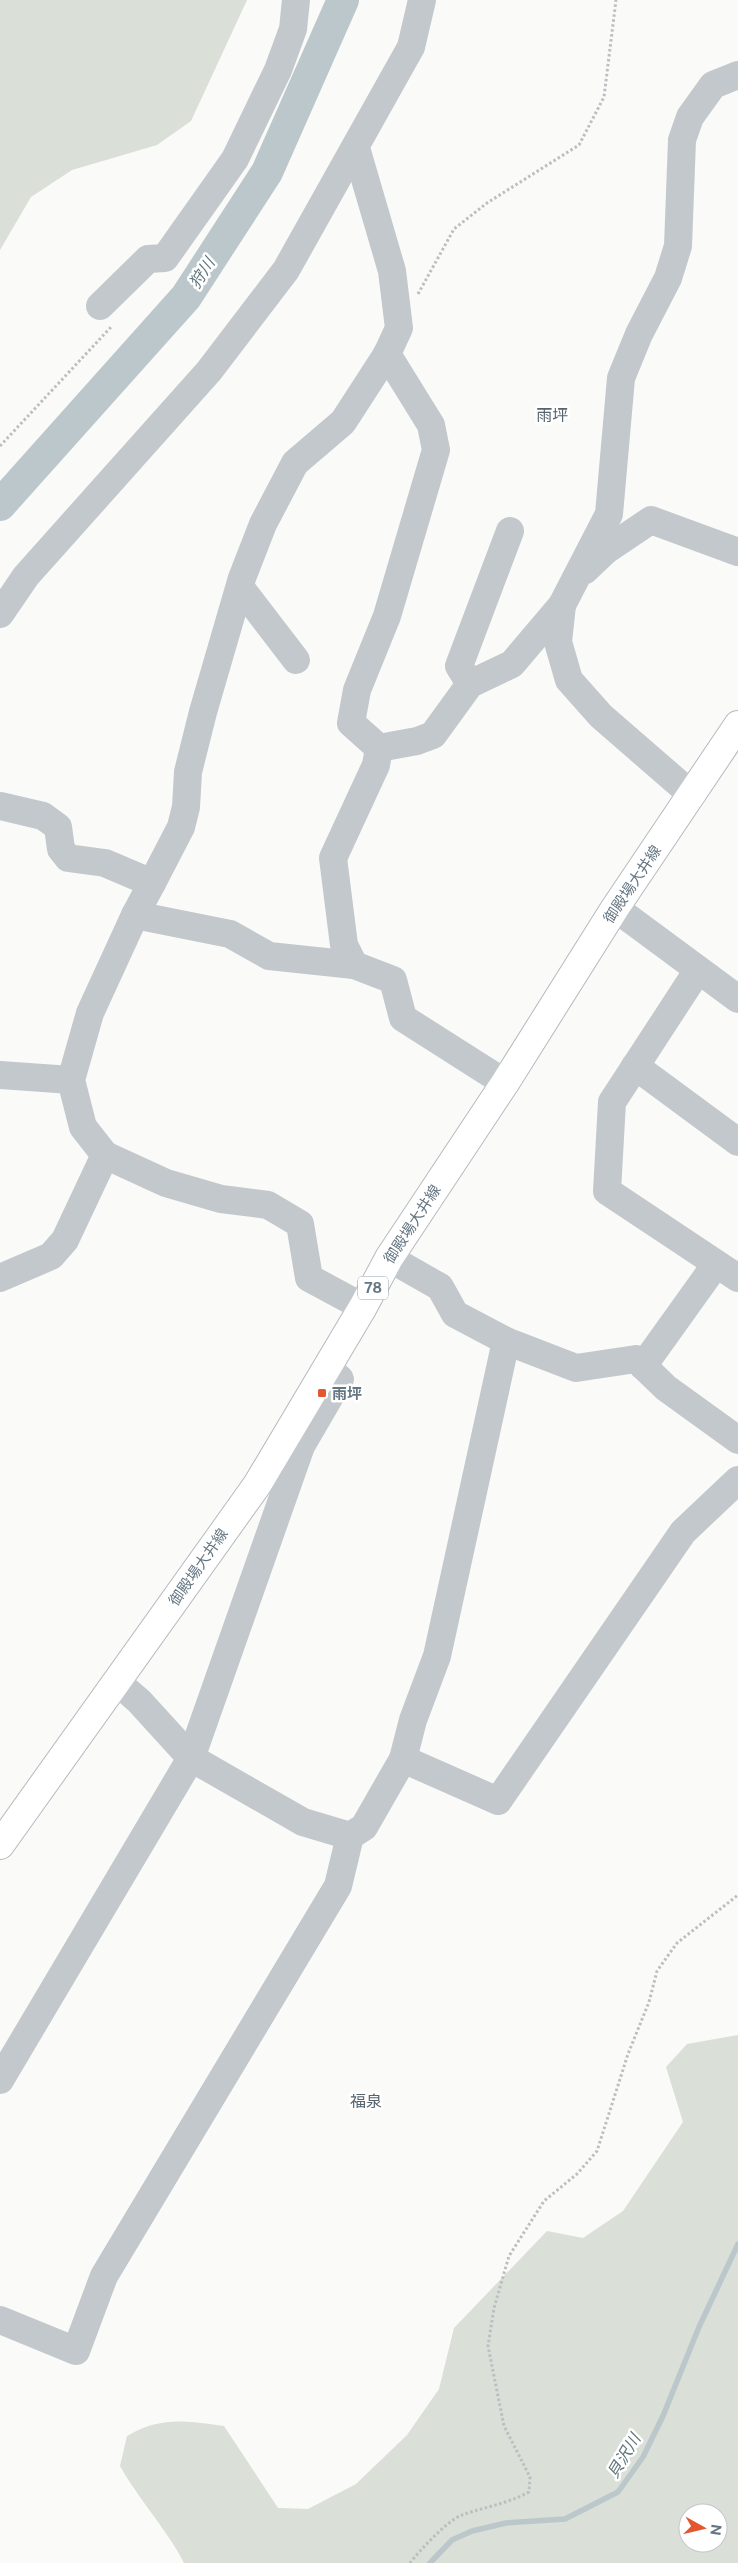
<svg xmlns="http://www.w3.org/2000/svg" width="738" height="2563" viewBox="0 0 738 2563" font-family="'Public Sans','Noto Sans JP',sans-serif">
	<rect width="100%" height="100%" fill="#fafaf8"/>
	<g fill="#dadfd7" fill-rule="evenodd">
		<path d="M 0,0 L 247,0 L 191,121 L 157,145 L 72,170 L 31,197 L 0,250 Z"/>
		<path d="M 738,2035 L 738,2563 L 184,2563 C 166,2528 139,2500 120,2466 L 127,2436 C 161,2416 186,2421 224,2426 L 278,2508 L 308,2509 L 356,2484 L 407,2435 L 439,2389 L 454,2328 L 547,2231 L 583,2238 L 623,2211 L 683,2122 L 666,2067 L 687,2044 ZM 688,2513 L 718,2513 L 718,2543 L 688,2543 Z"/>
	</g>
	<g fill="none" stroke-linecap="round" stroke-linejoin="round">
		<path stroke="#bbc7cb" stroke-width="5.5" d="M 430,2563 L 452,2540 L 472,2531 L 506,2523 L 565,2519 L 618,2492 L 643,2457 L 663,2416 L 699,2327 L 738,2244"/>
		<path stroke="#bbc7cb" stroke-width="32" d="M 0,505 L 186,297 L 267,172 L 343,0"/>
		<defs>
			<path id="major" d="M 0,1845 L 257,1485 L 363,1307 L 389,1258 L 505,1083 L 615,908 L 738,725"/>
		</defs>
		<use href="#major" stroke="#b5babe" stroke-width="30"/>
		<g stroke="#bbbfc2" stroke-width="3" stroke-dasharray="2.5 2.5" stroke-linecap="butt">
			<path d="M 418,294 L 454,229 L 487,203 L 579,145 L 604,97 L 616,0"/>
			<path d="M 0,446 L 112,326"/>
			<path d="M 410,2563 C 419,2551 448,2520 462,2515 C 484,2507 507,2504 529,2492 L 530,2477 L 504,2426 L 488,2346 L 494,2308 L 509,2256 L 544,2201 L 577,2174 L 597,2151 L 628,2054 L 649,2002 L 657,1971 L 677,1943 L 738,1895"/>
		</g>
		<g stroke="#c3c8cc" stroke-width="28">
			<path d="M 100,306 L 148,259 L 165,258 L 235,159 L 278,70 L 293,29 L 296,0"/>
			<path d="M 585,570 L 605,551 L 651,520 L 738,552"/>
			<path d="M 240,587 L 296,660"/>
			<path d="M 562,605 L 558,642 L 569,680 L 601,716 L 692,795"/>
			<path d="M 0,614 L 26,576 L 209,371 L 286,270 L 411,47 L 422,0"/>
			<path d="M 470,684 L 459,666 L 510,531"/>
			<path d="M 379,748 L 417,741 L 433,735 L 470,684 L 512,664 L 562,605 L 609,514 L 621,378 L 639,334 L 668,278 L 678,246 L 682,140 L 690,117 L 713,85 L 738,75"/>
			<path d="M 379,748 L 351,723 L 357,690 L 387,616 L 436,450 L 431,425 L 387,354"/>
			<path d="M 0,806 L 43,816 L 58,827 L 61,849 L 68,858 L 105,863 L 152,883 L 135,915 L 90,1013 L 71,1080 L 83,1127 L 105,1155 L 166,1183 L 221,1199 L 268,1205 L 300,1224 L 309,1278 L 363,1307"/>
			<path d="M 152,883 L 181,827 L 186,807 L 188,772 L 203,712 L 242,578 L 263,524 L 295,463 L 343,422 L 387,354 L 399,328 L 392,271 L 356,148"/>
			<path d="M 615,908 L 738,999"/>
			<path d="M 135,915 L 230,934 L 269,956 L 354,965 L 393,980 L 403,1018 L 505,1083"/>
			<path d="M 354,965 L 344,945 L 333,858 L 376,765 L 379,748"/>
			<path d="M 698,970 L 612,1102 L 607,1191 L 738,1278"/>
			<path d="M 635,1066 L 738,1142"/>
			<path d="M 0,1075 L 71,1080"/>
			<path d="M 389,1258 L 440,1287 L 455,1314 L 506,1341 L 576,1368 L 636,1359 L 666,1388 L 738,1440"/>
			<path d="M 0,1278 L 51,1256 L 65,1240 L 105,1155"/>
			<path d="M 643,1366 L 716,1264"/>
			<path d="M 117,1682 L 139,1701 L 191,1758 L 303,1822 L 350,1836"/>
			<path d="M 403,1759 L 498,1801 L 683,1532 L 738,1480"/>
			<path d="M 0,2080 L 191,1758 L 301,1446 L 340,1379 L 327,1367"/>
			<path d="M 0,2320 L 76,2351 L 104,2276 L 338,1886 L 350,1836 L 364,1827 L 403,1759 L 413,1720 L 437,1656 L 506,1341"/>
		</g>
		<use href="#major" stroke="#fff" stroke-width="28"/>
	</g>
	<rect fill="#e4572e" stroke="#fff" stroke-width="2" x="317" y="1388" width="10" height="10" rx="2.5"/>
	<g text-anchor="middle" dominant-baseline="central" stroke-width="5" stroke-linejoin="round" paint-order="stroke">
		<rect fill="#fff" stroke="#939fa8" stroke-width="1" x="358" y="1276.5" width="30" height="23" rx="4"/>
		<g font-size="14" font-weight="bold" fill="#657683">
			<text x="373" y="1288">78</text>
		</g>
		<g font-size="15" fill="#657683" stroke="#fff">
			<text transform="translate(632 884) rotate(-56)">御殿場大井線</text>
			<text transform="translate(412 1224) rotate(-57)">御殿場大井線</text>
			<text transform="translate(198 1567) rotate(-55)">御殿場大井線</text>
		</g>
		<g font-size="15" font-weight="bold" fill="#657683" stroke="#fff" text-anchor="start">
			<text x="332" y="1393">雨坪</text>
		</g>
		<g font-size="16" font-style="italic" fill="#60757c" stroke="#fff">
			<text transform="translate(202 273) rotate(-57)">狩川</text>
			<text transform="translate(624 2456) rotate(-59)">貝沢川</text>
		</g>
		<g font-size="16" fill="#57646e" stroke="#fff">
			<text x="552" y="415">雨坪</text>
			<text x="366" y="2101">福泉</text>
		</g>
	</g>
	<g transform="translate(703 2528) rotate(98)"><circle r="24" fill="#ffffff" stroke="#c1c8cd"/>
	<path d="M0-4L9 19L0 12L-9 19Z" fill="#e4572e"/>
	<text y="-8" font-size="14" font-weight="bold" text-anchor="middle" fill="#657683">N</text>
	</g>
</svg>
